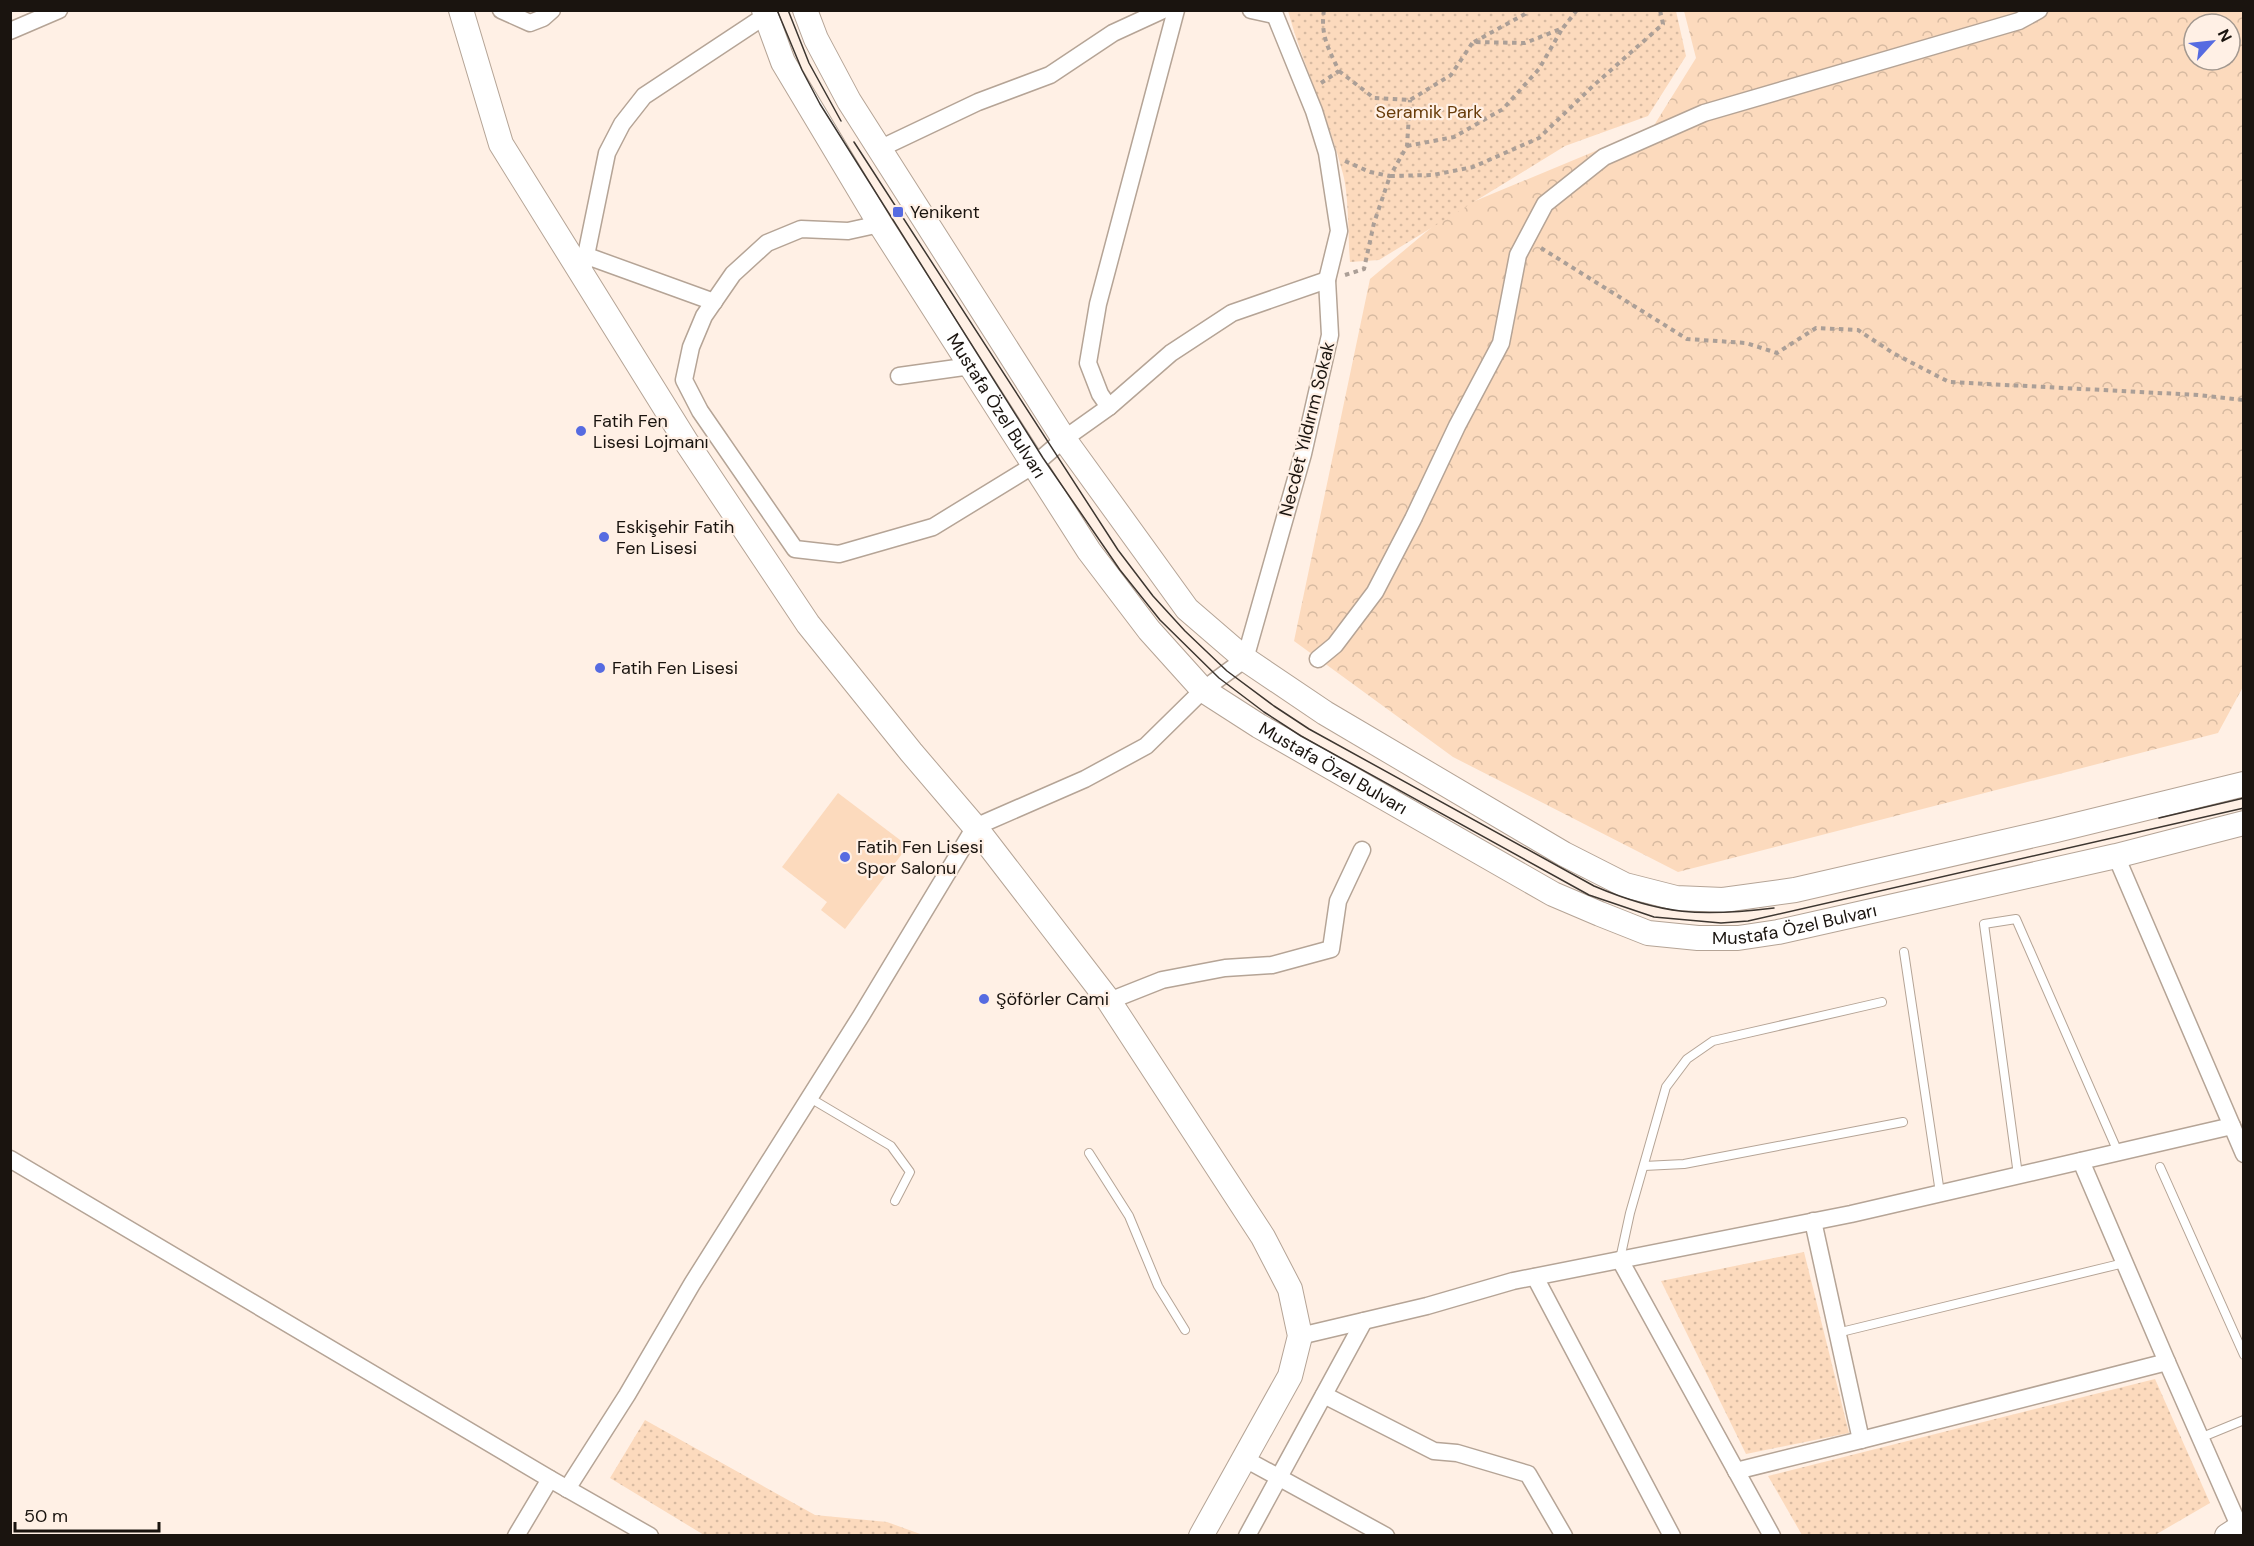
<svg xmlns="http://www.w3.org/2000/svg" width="2254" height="1546" viewBox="0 0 2254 1546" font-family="'DM Sans',sans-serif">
	<defs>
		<pattern id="forest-crowns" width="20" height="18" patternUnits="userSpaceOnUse" patternTransform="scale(1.5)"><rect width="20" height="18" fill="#fcdabd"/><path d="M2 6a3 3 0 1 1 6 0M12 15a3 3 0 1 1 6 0" fill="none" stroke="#d7baa1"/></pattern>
		<pattern id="park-dots" width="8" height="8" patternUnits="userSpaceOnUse" patternTransform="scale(1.5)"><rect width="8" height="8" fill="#fcdabd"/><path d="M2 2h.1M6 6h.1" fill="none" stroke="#d7baa1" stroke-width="1.8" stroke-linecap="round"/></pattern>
	</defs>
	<rect width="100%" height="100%" fill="#fff0e5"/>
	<path fill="#fcdabd" d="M 838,793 L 908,846 L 845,929 L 821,910 L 827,902 L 782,867 Z"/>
	<path fill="url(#forest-crowns)" fill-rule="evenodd" d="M 1684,11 L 2243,11 L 2244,685 L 2218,733 L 1678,872 L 1453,757 L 1294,641 L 1370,279 L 1451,211 L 1653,127 L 1696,58 ZM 2194,24 L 2230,24 L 2230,60 L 2194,60 Z"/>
	<g fill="url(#park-dots)">
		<path d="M 1288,11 L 1676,11 L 1686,56 L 1648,116 L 1565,146 L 1379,260 L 1350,262 C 1348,237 1349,196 1343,174 C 1329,118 1303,66 1288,11 Z"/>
		<path d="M 1804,1252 L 1849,1433 L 1746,1454 L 1661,1281 Z"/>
		<path d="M 2155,1379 L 2210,1503 L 2155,1535 L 1802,1535 L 1768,1476 Z"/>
		<path d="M 645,1420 L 815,1515 L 887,1522 L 923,1535 L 704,1535 L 610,1478 Z"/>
	</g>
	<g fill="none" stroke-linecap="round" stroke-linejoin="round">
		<defs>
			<g id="lane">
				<path d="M 1904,952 L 1940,1193"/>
				<path d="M 810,1098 L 891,1146 L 910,1172 L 895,1201"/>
				<path d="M 1089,1153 L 1129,1216 L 1158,1286 L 1185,1330"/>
				<path d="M 1644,1166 L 1684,1164 L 1903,1122"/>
				<path d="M 2160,1167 L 2244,1355"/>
				<path d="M 2018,1175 L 1984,924 L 2016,919 L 2118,1152"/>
				<path d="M 1620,1259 L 1630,1213 L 1666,1087 L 1687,1059 L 1713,1041 L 1882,1002"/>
				<path d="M 1837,1333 L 2124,1263"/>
				<path d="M 2200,1438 L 2244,1420"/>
			</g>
			<g id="street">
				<path d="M 501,10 L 530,23 L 543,18 L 552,10"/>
				<path d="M 1251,10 L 1274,15"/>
				<path d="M 10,31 L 59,10"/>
				<path d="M 879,149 L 978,102 L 1050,75 L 1113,33 L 1163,10"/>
				<path d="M 880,224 L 848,231 L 801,229 L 767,243 L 733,274 L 704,316 L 691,347 L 684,380 L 700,411 L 795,549 L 839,554 L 933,527 L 1034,465 L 1064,439 L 1109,407 L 1171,353 L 1232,313 L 1327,280"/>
				<path d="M 587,256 L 714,302"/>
				<path d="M 582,275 L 607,153 L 622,124 L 644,96 L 765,16"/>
				<path d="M 899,376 L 971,366"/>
				<path d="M 1109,407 L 1100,394 L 1088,363 L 1098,304 L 1176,10"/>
				<path d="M 1318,659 L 1335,645 L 1375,592 L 1413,519 L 1457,426 L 1501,343 L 1518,255 L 1545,204 L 1604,157 L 1704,113 L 2019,21 L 2039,10"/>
				<path d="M 2116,856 L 2244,1154"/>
				<path d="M 1109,1001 L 1162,980 L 1225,968 L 1272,965 L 1331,949 L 1338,901 L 1362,850"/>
				<path d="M 10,1159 L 550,1479 L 650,1536"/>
				<path d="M 1620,1260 L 1772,1536"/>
				<path d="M 1535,1277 L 1672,1536"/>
				<path d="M 1300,1336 L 1427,1306 L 1513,1281 L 1851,1214 L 2232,1126"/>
				<path d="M 2167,1362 L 2240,1528"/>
				<path d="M 1324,1395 L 1434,1451 L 1457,1453 L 1528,1474 L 1564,1536"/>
				<path d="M 1861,1440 L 2167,1362 L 2081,1161"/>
				<path d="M 1245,1459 L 1386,1536"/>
				<path d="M 1736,1471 L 1861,1440 L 1813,1221"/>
				<path d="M 567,1489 L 627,1395 L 692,1284 L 861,1016 L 975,827 L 1085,779 L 1146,746 L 1203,690 L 1245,659 L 1303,454 L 1330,335 L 1327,280 L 1339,231 L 1327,153 L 1314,111 L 1273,10"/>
				<path d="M 516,1536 L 550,1479"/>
				<path d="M 1247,1536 L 1364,1321"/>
			</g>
			<g id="secondary">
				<path d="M 461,10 L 501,144 L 687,443 L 808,624 L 911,752 L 975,827 L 1109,1001 L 1263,1237 L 1290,1289 L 1300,1336 L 1290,1376 L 1201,1536"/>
				<path id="s1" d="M 764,10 L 783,62 L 880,224 L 1089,551 L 1149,630 L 1203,690 L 1259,726 L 1553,894 L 1600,914 L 1648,933 L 1698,938 L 1738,938 L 1778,932 L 2116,856 L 2244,823"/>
				<path d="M 805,10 L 816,39 L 849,101 L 1064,439 L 1187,609 L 1245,659 L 1325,713 L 1564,854 L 1625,885 L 1676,898 L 1723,900 L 1795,890 L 2056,830 L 2244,784"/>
				<path d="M 2227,1536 L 2244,1525"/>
			</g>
		</defs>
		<use href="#lane" stroke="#b5a496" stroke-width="10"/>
		<use href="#street" stroke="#b5a496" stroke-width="19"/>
		<use href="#secondary" stroke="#b5a496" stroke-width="26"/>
		<g stroke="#ab9f97" stroke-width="4" stroke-dasharray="4.5 4.5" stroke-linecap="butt">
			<path d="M 1474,42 L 1525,14 L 1527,10"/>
			<path d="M 1339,71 L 1374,98 L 1410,100 L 1451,75 L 1473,42 L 1525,43 L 1563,28 L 1577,10"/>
			<path d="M 1321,83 L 1339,71 C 1329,50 1320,35 1324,10"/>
			<path d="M 1407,146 L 1454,137 L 1503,109 L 1539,69 L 1562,29"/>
			<path d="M 1345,161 L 1370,172 L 1390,176 L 1407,146 L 1410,100"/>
			<path d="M 1541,248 L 1687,339 L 1746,343 L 1777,353 L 1816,328 L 1858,330 L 1893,353 L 1949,382 L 2198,395 L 2244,400"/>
			<path d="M 1345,275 L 1364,269 L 1374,223 L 1390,176 L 1433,175 L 1473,167 L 1539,138 L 1594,85 L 1663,24 L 1660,10"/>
		</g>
		<use href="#lane" stroke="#fff" stroke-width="8"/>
		<use href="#street" stroke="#fff" stroke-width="16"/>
		<use href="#secondary" stroke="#fff" stroke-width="24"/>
		<g stroke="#3d3630" stroke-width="1.5">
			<path d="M 777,10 L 802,70 L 820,104 L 1043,458 L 1120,570 L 1160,620 L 1219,678 L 1264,712 L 1301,736 L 1589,895 L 1654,917 L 1721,923 L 1748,921 L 2244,808"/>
			<path d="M 788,10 L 809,63 L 841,121"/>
			<path d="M 854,142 L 1118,550 L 1153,596 L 1185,631 L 1227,671 L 1274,706 L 1309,729 L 1594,886 C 1662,915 1701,917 1774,908"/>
			<path d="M 2159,818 L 2244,798"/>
		</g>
	</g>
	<g fill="#566be1" stroke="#fff0e5" stroke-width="2">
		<rect x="892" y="206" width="12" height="12" rx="3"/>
		<circle cx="581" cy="431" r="6"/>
		<circle cx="604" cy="537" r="6"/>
		<circle cx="600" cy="668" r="6"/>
		<circle cx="845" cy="857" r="6"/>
		<circle cx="984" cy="999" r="6"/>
	</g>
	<g text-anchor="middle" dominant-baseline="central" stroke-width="4.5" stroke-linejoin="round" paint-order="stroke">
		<g font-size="18" fill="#673b09" stroke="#fff0e5">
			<text x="1429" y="112">Seramik Park</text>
		</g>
		<g font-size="18" fill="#1a140f" stroke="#fff0e5" text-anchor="start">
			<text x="910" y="212">Yenikent</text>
			<text x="593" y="421">Fatih Fen<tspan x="593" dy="21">Lisesi Lojmanı</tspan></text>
			<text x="616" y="527">Eskişehir Fatih<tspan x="616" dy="21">Fen Lisesi</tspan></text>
			<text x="612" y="668">Fatih Fen Lisesi</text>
			<text x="857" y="847">Fatih Fen Lisesi<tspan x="857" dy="21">Spor Salonu</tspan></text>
			<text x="996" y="999">Şöförler Cami</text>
		</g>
		<g font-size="18" fill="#1a140f" stroke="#fff0e5">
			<text stroke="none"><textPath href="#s1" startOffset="460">Mustafa Özel Bulvarı</textPath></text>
			<text transform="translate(1307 429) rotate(-76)">Necdet Yıldırım Sokak</text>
			<text stroke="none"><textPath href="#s1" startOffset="964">Mustafa Özel Bulvarı</textPath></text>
			<text stroke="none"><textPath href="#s1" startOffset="1468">Mustafa Özel Bulvarı</textPath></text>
		</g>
	</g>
	<rect width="2254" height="1546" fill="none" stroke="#1a140f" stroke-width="24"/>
	<g transform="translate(2212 42) rotate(63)"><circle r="28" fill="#fff0e5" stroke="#a3988f" stroke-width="1.5"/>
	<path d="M0-4.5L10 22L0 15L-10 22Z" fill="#566be1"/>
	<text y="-9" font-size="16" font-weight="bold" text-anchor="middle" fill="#1a140f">N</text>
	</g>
	<path d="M15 1522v9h144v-9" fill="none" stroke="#1a140f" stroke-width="3"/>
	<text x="24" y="1522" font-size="18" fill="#1a140f" stroke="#fff0e5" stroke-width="4.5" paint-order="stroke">50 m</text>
</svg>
